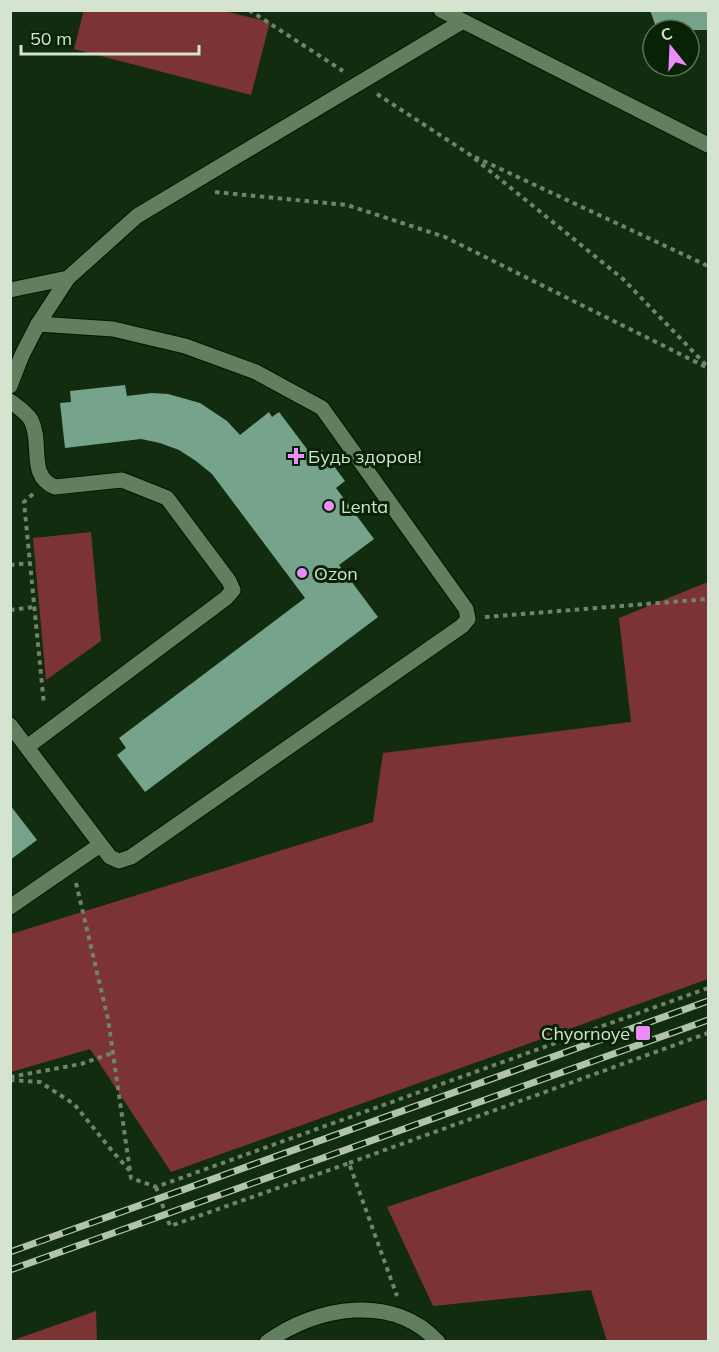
<svg xmlns="http://www.w3.org/2000/svg" width="719" height="1352" viewBox="0 0 719 1352" font-family="Mulish,sans-serif">
	<rect width="100%" height="100%" fill="#122c0f"/>
	<g fill="#7c3334">
		<path d="M 84,10 L 224,11 L 270,22 L 251,95 L 74,49 Z"/>
		<path d="M 91,532 L 101,641 L 46,680 L 33,538 Z"/>
		<path d="M 708,582 L 708,979 L 171,1172 L 90,1049 L 11,1072 L 11,934 L 373,822 L 383,753 L 631,722 L 619,618 Z"/>
		<path d="M 708,1099 L 708,1341 L 607,1341 L 591,1290 L 433,1306 L 387,1207 Z"/>
		<path d="M 96,1311 L 97,1341 L 11,1341 Z"/>
	</g>
	<g fill="#75a38b">
		<path d="M 650,10 L 708,10 L 708,30 L 657,30 Z"/>
		<path d="M 125,385 L 127,396 L 152,393 L 168,394 L 200,403 L 227,421 L 240,435 L 269,412 L 272,417 L 279,412 L 313,457 L 322,450 L 345,481 L 336,488 L 374,539 L 339,565 L 378,617 L 145,792 L 117,755 L 126,748 L 119,738 L 305,598 L 212,474 L 196,461 L 179,450 L 160,443 L 141,439 L 65,448 L 60,403 L 71,402 L 70,391 Z"/>
		<path d="M 10,805 L 37,840 L 10,860 Z"/>
	</g>
	<g fill="none" stroke-linecap="round" stroke-linejoin="round">
		<defs>
			<g id="minor">
				<path d="M 441,10 L 708,145"/>
				<path d="M 10,290 L 68,278"/>
				<path d="M 10,386 L 22,355 L 38,324 L 68,278 L 137,216 L 463,21"/>
				<path d="M 10,401 C 18,407 26,412 31,420 C 43,443 27,476 55,487 L 122,480 L 167,498 L 229,581 L 233,590 L 226,598 L 27,747"/>
				<path d="M 10,725 L 110,857 L 119,861 L 131,857 L 462,626 L 468,619 L 466,609 L 322,408 L 256,372 L 185,346 L 113,329 L 38,324"/>
				<path d="M 10,907 L 100,845"/>
				<path d="M 267,1342 C 316,1306 394,1293 438,1342"/>
			</g>
		</defs>
		<use href="#minor" stroke="#001400" stroke-width="17"/>
		<g stroke="#6f846c" stroke-width="4" stroke-dasharray="4.5 4.5" stroke-linecap="butt">
			<path d="M 249,10 L 343,71"/>
			<path d="M 377,94 L 469,154 L 623,279 L 708,367"/>
			<path d="M 475,157 L 708,266"/>
			<path d="M 215,192 L 347,205 L 445,237 L 708,368"/>
			<path d="M 33,494 L 24,502 L 44,705"/>
			<path d="M 10,565 L 30,563"/>
			<path d="M 10,610 L 34,607"/>
			<path d="M 485,617 L 708,599"/>
			<path d="M 76,883 L 108,1019 L 131,1178 L 156,1187 L 708,988"/>
			<path d="M 10,1077 L 81,1064 L 112,1053"/>
			<path d="M 10,1080 L 40,1082 L 74,1104 L 113,1152 L 130,1171"/>
			<path d="M 349,1163 L 708,1033"/>
			<path d="M 156,1187 L 170,1226 L 349,1163 L 397,1296"/>
		</g>
		<use href="#minor" stroke="#617f5e" stroke-width="15"/>
		<defs>
			<g id="rail">
				<path d="M 10,1252 L 708,1001"/>
				<path d="M 10,1270 L 708,1020"/>
			</g>
		</defs>
		<use href="#rail" stroke="#b1c3ae" stroke-width="7"/>
		<use href="#rail" stroke="#082206" stroke-width="4.5" stroke-dasharray="14" stroke-linecap="butt"/>
	</g>
	<g fill="#ec8cfb" stroke="#082206" stroke-width="2">
		<path d="M293 447h6v6h6v6h-6v6h-6v-6h-6v-6h6z"/>
		<circle cx="329" cy="506" r="6"/>
		<circle cx="302" cy="573" r="6"/>
		<rect x="635" y="1025" width="16" height="16" rx="3"/>
	</g>
	<g text-anchor="middle" dominant-baseline="central" stroke-width="6" stroke-linejoin="round" paint-order="stroke">
		<g font-size="18" fill="#d4e4d1" stroke="#082206" text-anchor="start">
			<text x="308" y="456">Будь здоров!</text>
			<text x="341" y="506">Lenta</text>
			<text x="314" y="573">Ozon</text>
			<text x="630" y="1033" text-anchor="end">Chyornoye</text>
		</g>
	</g>
	<rect width="719" height="1352" fill="none" stroke="#d4e4d1" stroke-width="24"/>
	<g transform="translate(671 48) rotate(342)"><circle r="28" fill="#082206" stroke="#5a7057" stroke-width="1.5"/>
	<path d="M0-4.5L10 22L0 15L-10 22Z" fill="#ec8cfb"/>
	<text y="-9" font-size="16" font-weight="bold" text-anchor="middle" fill="#d4e4d1">С</text>
	</g>
	<path d="M21 45v9h178v-9" fill="none" stroke="#d4e4d1" stroke-width="3"/>
	<text x="30" y="45" font-size="18" fill="#d4e4d1" stroke="#082206" stroke-width="4.5" paint-order="stroke">50 m</text>
</svg>
